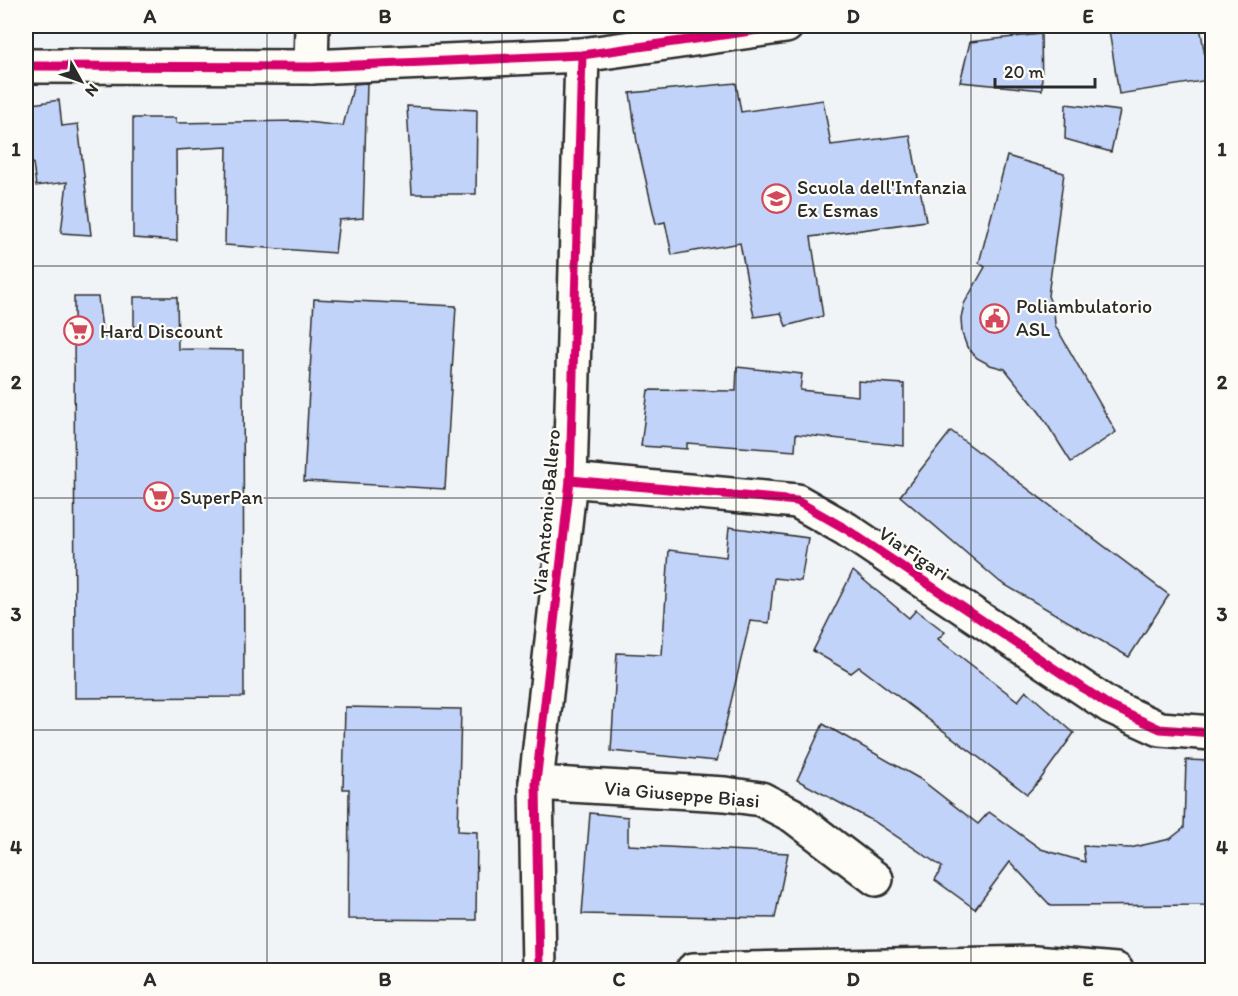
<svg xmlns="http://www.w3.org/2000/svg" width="1238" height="996" viewBox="0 0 1238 996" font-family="Itim,sans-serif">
	<rect width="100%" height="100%" fill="#f1f4f7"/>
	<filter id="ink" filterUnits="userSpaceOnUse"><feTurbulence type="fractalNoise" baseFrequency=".0167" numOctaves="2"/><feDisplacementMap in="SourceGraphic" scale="12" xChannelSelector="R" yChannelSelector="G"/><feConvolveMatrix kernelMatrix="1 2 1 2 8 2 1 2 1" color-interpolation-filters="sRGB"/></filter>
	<g filter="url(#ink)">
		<g fill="#c1d3f9" stroke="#2b2b2b" stroke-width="1.5">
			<path d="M 1138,26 L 1200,26 L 1209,80 L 1119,94 L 1109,30 Z"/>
			<path d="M 1041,34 L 1042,90 L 960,82 L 970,42 Z"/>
			<path d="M 367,83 L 363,218 L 339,220 L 335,253 L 225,245 L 227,147 L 176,150 L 177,241 L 133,238 L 133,118 L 176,118 L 176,123 L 298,121 L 343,126 L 354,84 Z"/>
			<path d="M 736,83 L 741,112 L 823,100 L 831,145 L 910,135 L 926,221 L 811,237 L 823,316 L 786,326 L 781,313 L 754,317 L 740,243 L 672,255 L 665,222 L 656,224 L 637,142 L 630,93 Z"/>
			<path d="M 59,100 L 62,126 L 78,124 L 91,235 L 61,233 L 67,182 L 36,186 L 33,163 L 26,163 L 26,105 Z"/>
			<path d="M 1066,104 L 1120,111 L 1111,152 L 1065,139 Z"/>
			<path d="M 407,106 L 477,110 L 476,194 L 412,194 Z"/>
			<path d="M 1007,156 L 1064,173 L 1048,296 L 1054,310 L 1055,325 L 1116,432 L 1071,462 L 1040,413 L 1005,369 L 990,365 L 977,358 L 967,347 L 962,333 L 961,318 L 964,304 L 985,267 L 979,263 Z"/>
			<path d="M 74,297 L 98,297 L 103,337 L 134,335 L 134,297 L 177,297 L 178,349 L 243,350 L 244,697 L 75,698 Z"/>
			<path d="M 314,299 L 456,306 L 445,489 L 304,481 Z"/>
			<path d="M 737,367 L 802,374 L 800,390 L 858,396 L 858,381 L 904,384 L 904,446 L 796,434 L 795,451 L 687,443 L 687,449 L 641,446 L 648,390 L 736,391 Z"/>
			<path d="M 951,431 L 1169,595 L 1129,657 L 1000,582 L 900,496 Z"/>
			<path d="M 729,527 L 808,538 L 801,581 L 774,578 L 769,623 L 750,621 L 717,761 L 611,751 L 617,653 L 662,655 L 669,550 L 726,557 Z"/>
			<path d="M 853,571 L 909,618 L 916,610 L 945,632 L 938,639 L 1018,701 L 1026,691 L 1074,733 L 1040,780 L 1027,794 L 859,667 L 851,673 L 813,651 Z"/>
			<path d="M 345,707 L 461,709 L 458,831 L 477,832 L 476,920 L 348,919 L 349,789 L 343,789 Z"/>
			<path d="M 823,724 L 920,779 L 978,824 L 989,812 L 1041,849 L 1085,862 L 1083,846 L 1130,848 L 1170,839 L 1184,828 L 1186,760 L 1212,761 L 1212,905 L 1051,906 L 1010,862 L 975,909 L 935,880 L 942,867 L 875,822 L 797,780 Z"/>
			<path d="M 590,813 L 628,817 L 628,845 L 788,853 L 775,918 L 582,914 Z"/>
		</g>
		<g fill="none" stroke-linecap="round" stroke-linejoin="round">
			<defs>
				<g id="minor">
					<path d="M 26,66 L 311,67 L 582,55 L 786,26"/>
					<path d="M 311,67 L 312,26"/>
					<path d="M 570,480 L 797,501 L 846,529 L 1110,706 L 1160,729 L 1212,733"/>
					<path d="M 536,783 L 725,794 L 761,799 L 792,815 L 876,879"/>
					<path d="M 539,970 L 536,783 L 570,480 L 582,55"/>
					<path d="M 693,970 L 1034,963 L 1116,970"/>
				</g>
			</defs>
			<use href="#minor" stroke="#2b2b2b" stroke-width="38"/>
			<use href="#minor" stroke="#fdfcf7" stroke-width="33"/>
			<defs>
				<g id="cycleway">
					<path d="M 26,66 L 311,67 L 582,55 L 786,26"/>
					<path d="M 570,480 L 797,501 L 846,529 L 1110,706 L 1160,729 L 1212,733"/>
					<path d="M 539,970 L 536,783 L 570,480 L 582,55"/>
				</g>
			</defs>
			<use href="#cycleway" stroke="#fdfcf7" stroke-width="13"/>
			<use href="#cycleway" stroke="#d6006c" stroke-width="9"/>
		</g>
	</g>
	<path fill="none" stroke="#2b2b2b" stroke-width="1.5" stroke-opacity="0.55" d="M 267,26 L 267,970M 502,26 L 502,970M 736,26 L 736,970M 971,26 L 971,970M 26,266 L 1212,266M 26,498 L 1212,498M 26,730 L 1212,730"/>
	<defs>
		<symbol id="school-ring" viewBox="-11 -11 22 22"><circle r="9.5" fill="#fdfcf7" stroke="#d1495b" stroke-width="1.5"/><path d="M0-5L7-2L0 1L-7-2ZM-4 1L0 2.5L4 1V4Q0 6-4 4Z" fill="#d1495b"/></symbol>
		<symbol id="civic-ring" viewBox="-11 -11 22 22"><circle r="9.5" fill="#fdfcf7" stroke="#d1495b" stroke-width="1.5"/><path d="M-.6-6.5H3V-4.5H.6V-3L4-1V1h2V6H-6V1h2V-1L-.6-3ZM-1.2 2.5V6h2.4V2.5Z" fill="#d1495b"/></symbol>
		<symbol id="supermarket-ring" viewBox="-11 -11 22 22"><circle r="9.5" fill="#fdfcf7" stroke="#d1495b" stroke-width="1.5"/><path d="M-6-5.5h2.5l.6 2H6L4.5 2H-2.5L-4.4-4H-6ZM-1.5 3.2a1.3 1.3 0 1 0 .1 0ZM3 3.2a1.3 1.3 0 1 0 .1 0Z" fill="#d1495b"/></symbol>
	</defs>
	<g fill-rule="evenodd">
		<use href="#school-ring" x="760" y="182" width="33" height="33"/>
		<use href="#civic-ring" x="978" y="302" width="33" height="33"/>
		<use href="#supermarket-ring" x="62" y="314" width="33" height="33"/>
		<use href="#supermarket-ring" x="142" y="480" width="33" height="33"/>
	</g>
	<g text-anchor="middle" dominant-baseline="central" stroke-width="4.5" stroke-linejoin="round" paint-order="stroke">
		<g font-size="20" fill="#2b2b2b" stroke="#fdfcf7" text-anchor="start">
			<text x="797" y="187">Scuola dell'Infanzia<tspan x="797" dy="23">Ex Esmas</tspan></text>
			<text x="1016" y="306">Poliambulatorio<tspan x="1016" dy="23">ASL</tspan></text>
			<text x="100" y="331">Hard Discount</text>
			<text x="180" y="497">SuperPan</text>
		</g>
		<g font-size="20" fill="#2b2b2b" stroke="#fdfcf7">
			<text transform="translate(546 512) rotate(-85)">Via Antonio Ballero</text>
			<text transform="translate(914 553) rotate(34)">Via Figari</text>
			<text transform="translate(682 794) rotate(5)">Via Giuseppe Biasi</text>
		</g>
	</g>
	<rect width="1238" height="996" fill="none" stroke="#fdfcf7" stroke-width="66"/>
	<g transform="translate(81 81) rotate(130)" stroke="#fdfcf7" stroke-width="4.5" paint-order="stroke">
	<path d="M0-4.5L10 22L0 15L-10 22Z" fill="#2b2b2b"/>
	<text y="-9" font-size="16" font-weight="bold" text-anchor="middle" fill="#2b2b2b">N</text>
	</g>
	<path d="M995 78v9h100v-9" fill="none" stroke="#2b2b2b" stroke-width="3"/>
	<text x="1004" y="78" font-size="18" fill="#2b2b2b" stroke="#fdfcf7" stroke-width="4.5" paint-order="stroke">20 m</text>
	<rect x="33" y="33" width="1172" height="930" fill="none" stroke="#2b2b2b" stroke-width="2"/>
	<g font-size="20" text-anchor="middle" font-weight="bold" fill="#2b2b2b">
		<text x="150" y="23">A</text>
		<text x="385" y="23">B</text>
		<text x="619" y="23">C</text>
		<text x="853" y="23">D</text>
		<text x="1088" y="23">E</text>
		<text x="16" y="156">1</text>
		<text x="1222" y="156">1</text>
		<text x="16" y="389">2</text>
		<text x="1222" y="389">2</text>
		<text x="16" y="621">3</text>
		<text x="1222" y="621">3</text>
		<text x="16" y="854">4</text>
		<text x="1222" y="854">4</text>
		<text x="150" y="986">A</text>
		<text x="385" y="986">B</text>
		<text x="619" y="986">C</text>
		<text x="853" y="986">D</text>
		<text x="1088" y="986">E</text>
	</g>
</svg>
